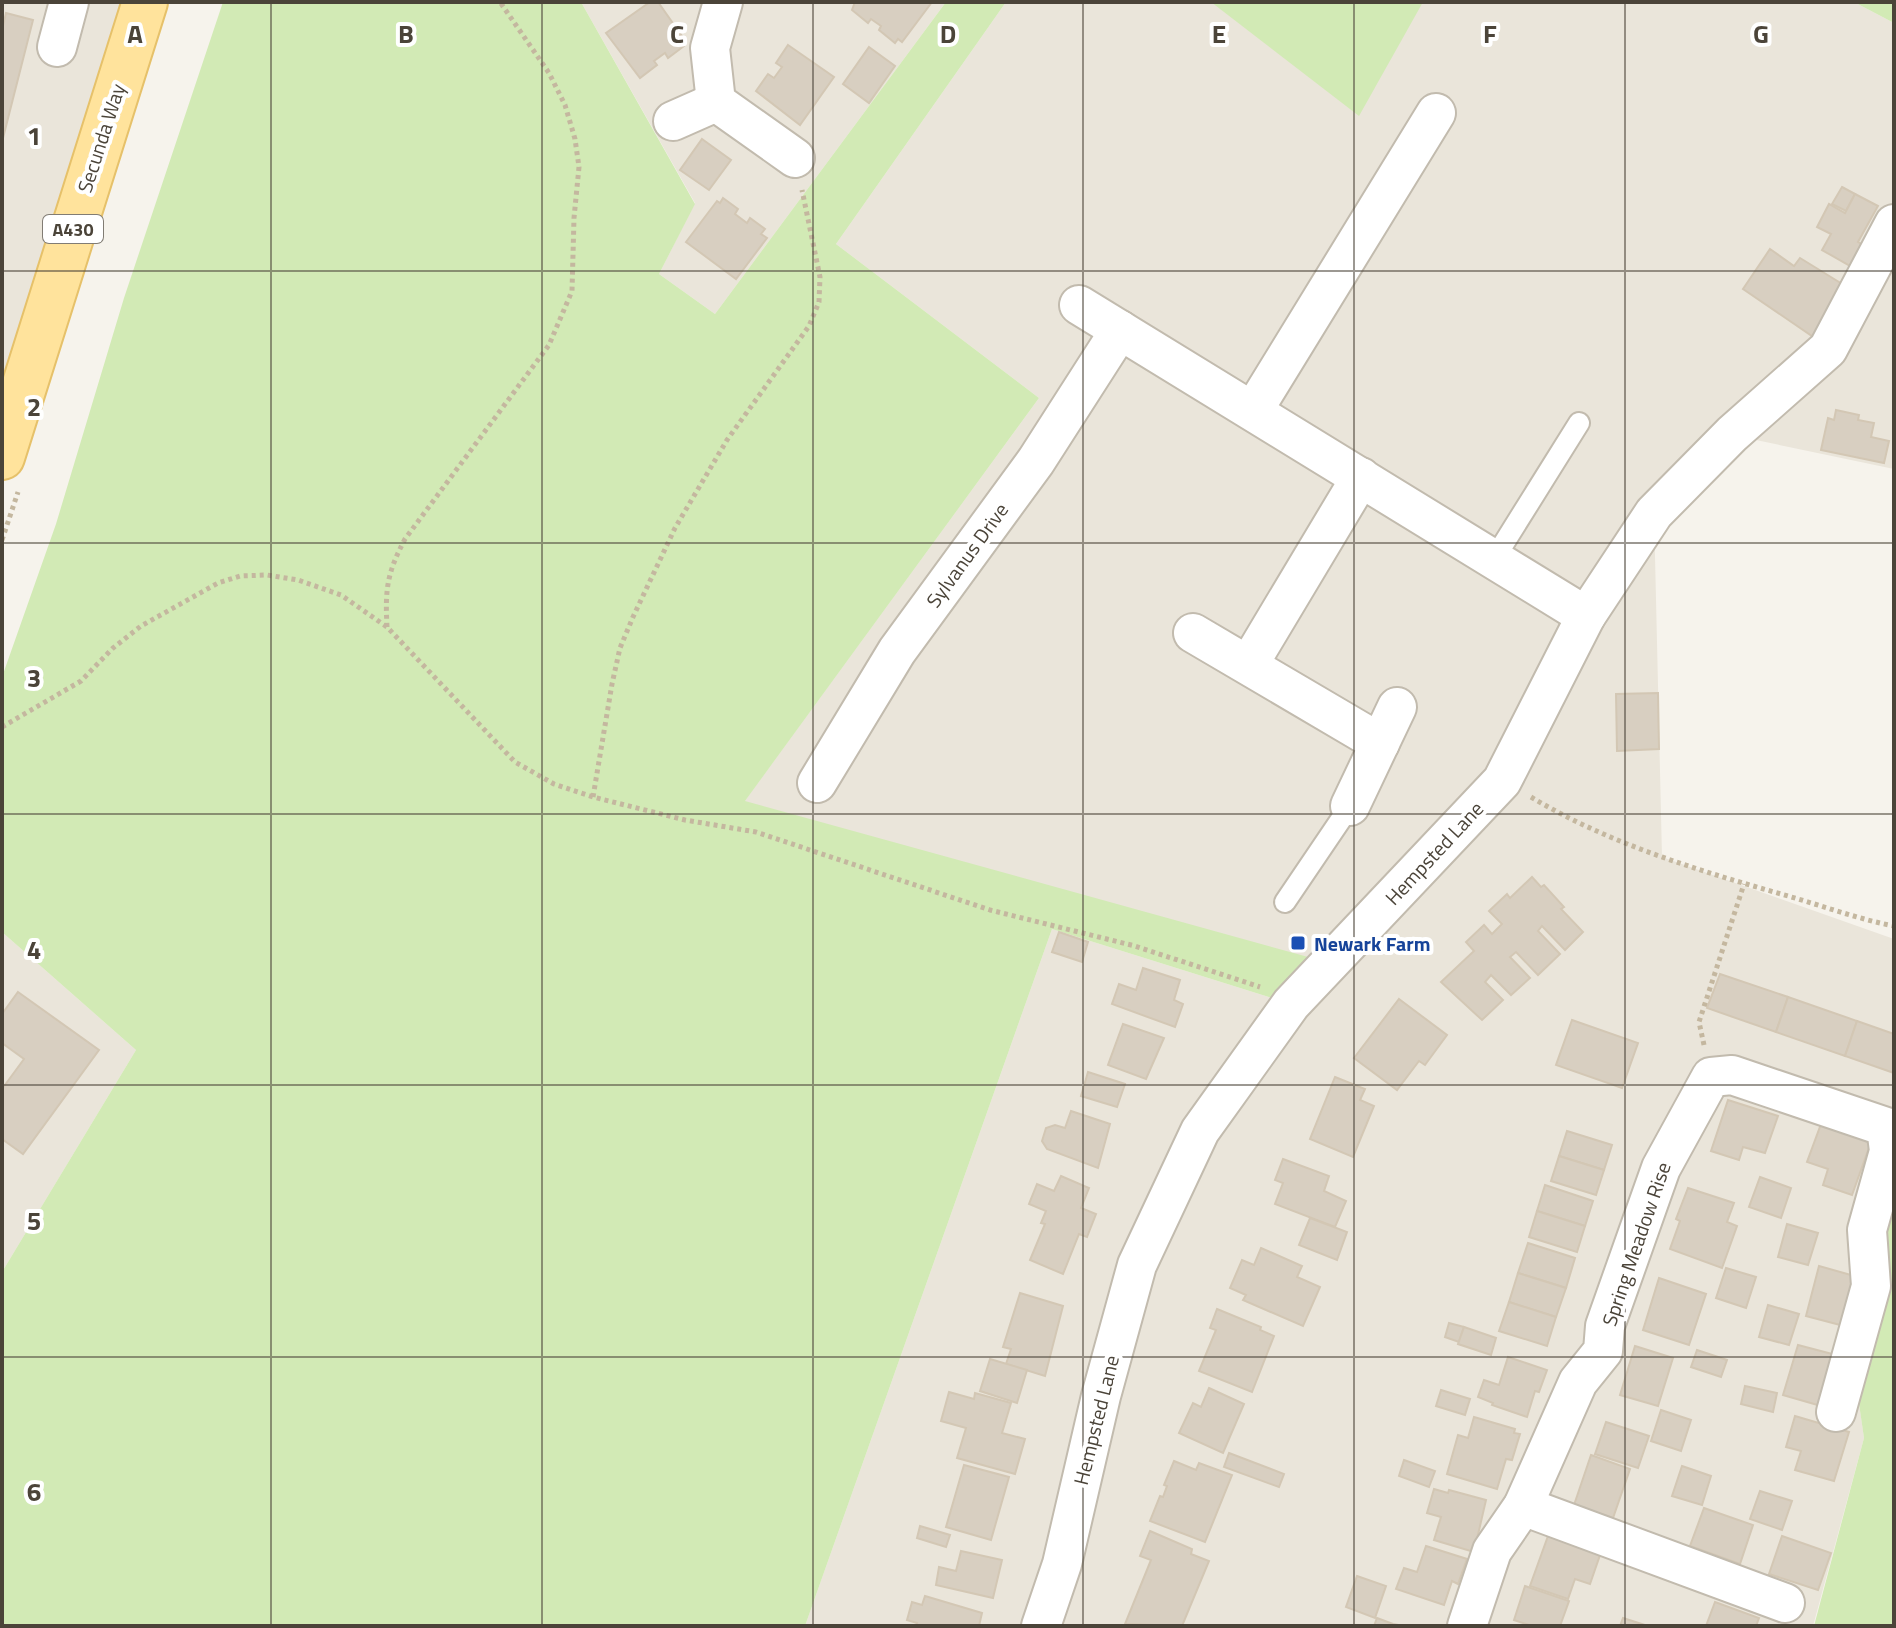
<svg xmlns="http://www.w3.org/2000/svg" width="1896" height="1628" viewBox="0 0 1896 1628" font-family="'Titillium Web',sans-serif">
	<rect width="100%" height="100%" fill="#f6f3ec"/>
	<g fill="#eae5da">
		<path d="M 2,2 L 145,2 L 2,457 Z"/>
		<path d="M 581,2 L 946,2 L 715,314 L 659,274 L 695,203 Z"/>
		<path d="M 1006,2 L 1854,2 L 1894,23 L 1894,469 L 1732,435 L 1654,513 L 1662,857 L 1894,939 L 1894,1193 L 1857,1389 L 1864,1438 L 1813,1626 L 805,1626 L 1052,929 L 1291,1004 L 744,802 L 1039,398 L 836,244 Z"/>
		<path d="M 2,932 L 136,1050 L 2,1272 Z"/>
	</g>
	<g fill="#d2eab5">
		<path d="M 223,2 L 581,2 L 695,204 L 659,274 L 715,314 L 946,2 L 1006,2 L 836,244 L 1039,398 L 745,801 L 1330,963 L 1291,1004 L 1052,929 L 805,1626 L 2,1626 L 2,1272 L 136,1050 L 2,932 L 2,677 L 56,524 L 124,298 Z"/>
		<path d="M 1211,2 L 1423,2 L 1359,116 Z"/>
		<path d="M 1854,2 L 1894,2 L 1894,23 Z"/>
		<path d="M 1894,1193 L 1894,1626 L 1814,1626 L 1864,1438 L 1857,1390 L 1885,1224 Z"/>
	</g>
	<g fill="#d8cfc1" stroke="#d3c7b4" stroke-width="2">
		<path d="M 650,2 L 658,2 L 684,39 L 681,41 L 684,46 L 668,58 L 665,53 L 654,61 L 657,65 L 640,78 L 606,33 Z"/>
		<path d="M 855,2 L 932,2 L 902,42 L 898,39 L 895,43 L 879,30 L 881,26 L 871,19 L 868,23 L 852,10 Z"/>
		<path d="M 6,13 L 33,20 L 2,142 L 2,30 Z"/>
		<path d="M 788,45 L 834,77 L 800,125 L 756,91 L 768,74 L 774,78 L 782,67 L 776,63 Z"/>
		<path d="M 869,47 L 895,66 L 869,103 L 843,84 Z"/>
		<path d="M 702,139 L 731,160 L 709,190 L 680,170 Z"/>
		<path d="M 1842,187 L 1855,194 L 1846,211 L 1832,204 Z"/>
		<path d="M 1855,194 L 1878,206 L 1858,242 L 1863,245 L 1852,267 L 1822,250 L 1831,234 L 1817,227 L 1829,204 L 1845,213 Z"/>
		<path d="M 723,198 L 738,209 L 735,214 L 747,223 L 750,218 L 765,229 L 761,234 L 767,238 L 736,279 L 686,242 L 717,201 L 720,203 Z"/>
		<path d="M 1770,249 L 1794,266 L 1800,258 L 1847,287 L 1812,336 L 1743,289 Z"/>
		<path d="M 1836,410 L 1859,415 L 1858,420 L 1874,423 L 1871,437 L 1889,441 L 1884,463 L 1821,450 L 1828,418 L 1834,420 Z"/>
		<path d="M 1658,693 L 1659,749 L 1617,751 L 1616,694 Z"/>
		<path d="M 1532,877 L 1541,887 L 1544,885 L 1564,907 L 1561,909 L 1583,932 L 1565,950 L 1542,926 L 1538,931 L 1560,954 L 1538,975 L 1516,952 L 1510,957 L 1530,978 L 1511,995 L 1491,975 L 1485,982 L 1503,1000 L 1482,1020 L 1441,982 L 1474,951 L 1466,942 L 1484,925 L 1492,934 L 1502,924 L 1489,911 L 1507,894 L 1510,898 Z"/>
		<path d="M 1059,932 L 1088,942 L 1082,962 L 1052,952 Z"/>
		<path d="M 1143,968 L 1180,980 L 1174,1000 L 1183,1004 L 1175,1027 L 1112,1004 L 1119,984 L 1136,990 Z"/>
		<path d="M 1720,974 L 1788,997 L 1776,1032 L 1707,1008 Z"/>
		<path d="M 18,992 L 99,1050 L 23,1154 L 2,1139 L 2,1089 L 24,1059 L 2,1043 L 2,1014 Z"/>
		<path d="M 1788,997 L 1857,1021 L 1845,1056 L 1776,1032 Z"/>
		<path d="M 1399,999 L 1447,1035 L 1425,1065 L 1419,1061 L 1397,1090 L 1354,1058 Z"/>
		<path d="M 1572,1020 L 1638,1043 L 1622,1088 L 1556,1065 Z"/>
		<path d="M 1857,1021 L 1894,1034 L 1894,1073 L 1845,1056 Z"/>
		<path d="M 1123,1024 L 1164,1038 L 1146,1079 L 1108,1065 Z"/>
		<path d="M 1088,1072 L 1125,1084 L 1117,1107 L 1081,1096 Z"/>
		<path d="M 1335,1077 L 1365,1089 L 1360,1100 L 1374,1106 L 1353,1157 L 1310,1139 Z"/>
		<path d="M 1728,1100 L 1778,1116 L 1765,1153 L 1743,1147 L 1739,1160 L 1711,1151 Z"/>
		<path d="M 1071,1111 L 1110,1124 L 1098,1168 L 1047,1149 L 1042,1141 L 1046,1128 L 1055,1125 L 1065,1128 Z"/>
		<path d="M 1821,1124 L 1871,1142 L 1852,1195 L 1823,1185 L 1828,1169 L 1807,1162 Z"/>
		<path d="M 1567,1131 L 1612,1145 L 1604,1170 L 1559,1156 Z"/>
		<path d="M 1559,1156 L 1604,1170 L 1596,1195 L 1551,1181 Z"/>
		<path d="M 1283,1159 L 1329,1176 L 1324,1191 L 1346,1201 L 1335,1227 L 1275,1204 L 1283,1183 L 1275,1180 Z"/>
		<path d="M 1061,1176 L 1089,1188 L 1081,1208 L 1096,1214 L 1087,1237 L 1079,1234 L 1063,1274 L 1030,1260 L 1045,1224 L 1041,1223 L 1046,1211 L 1029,1204 L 1037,1184 L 1054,1191 Z"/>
		<path d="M 1760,1177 L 1791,1188 L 1781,1218 L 1749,1207 Z"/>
		<path d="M 1545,1185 L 1593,1201 L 1585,1226 L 1537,1211 Z"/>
		<path d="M 1688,1188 L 1734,1203 L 1727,1222 L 1737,1226 L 1722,1268 L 1670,1249 L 1680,1221 L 1676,1219 Z"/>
		<path d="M 1537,1211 L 1585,1226 L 1577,1252 L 1529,1237 Z"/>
		<path d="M 1310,1218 L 1347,1232 L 1337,1260 L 1299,1245 Z"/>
		<path d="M 1787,1224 L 1818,1233 L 1808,1265 L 1778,1257 Z"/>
		<path d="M 1528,1243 L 1575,1258 L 1566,1288 L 1518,1273 Z"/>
		<path d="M 1261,1248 L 1302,1266 L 1297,1277 L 1320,1287 L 1303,1326 L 1243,1300 L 1246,1295 L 1230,1288 L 1242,1260 L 1254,1265 Z"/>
		<path d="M 1819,1266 L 1858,1277 L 1844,1326 L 1806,1316 Z"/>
		<path d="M 1726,1268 L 1756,1277 L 1746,1308 L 1716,1298 Z"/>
		<path d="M 1518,1273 L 1566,1288 L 1556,1317 L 1509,1302 Z"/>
		<path d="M 1659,1278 L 1706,1294 L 1689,1345 L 1643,1330 Z"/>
		<path d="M 1020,1293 L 1063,1306 L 1045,1376 L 1006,1364 L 1011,1349 L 1003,1347 Z"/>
		<path d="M 1509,1302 L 1556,1317 L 1547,1346 L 1499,1331 Z"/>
		<path d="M 1768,1305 L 1799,1314 L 1789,1345 L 1759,1337 Z"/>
		<path d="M 1217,1309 L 1261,1327 L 1260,1330 L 1274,1336 L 1252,1392 L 1199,1371 L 1216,1330 L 1210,1328 Z"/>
		<path d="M 1449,1323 L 1464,1327 L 1459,1342 L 1445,1337 Z"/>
		<path d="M 1464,1327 L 1496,1338 L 1491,1355 L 1458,1344 Z"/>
		<path d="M 1798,1345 L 1836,1355 L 1821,1406 L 1783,1395 Z"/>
		<path d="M 1635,1346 L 1673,1358 L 1658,1406 L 1620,1395 Z"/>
		<path d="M 1697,1350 L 1727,1360 L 1721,1377 L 1691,1367 Z"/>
		<path d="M 1508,1357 L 1547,1370 L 1539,1392 L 1535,1391 L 1527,1417 L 1492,1405 L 1493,1403 L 1478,1397 L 1484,1380 L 1499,1385 Z"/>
		<path d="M 990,1359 L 1027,1370 L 1017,1403 L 980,1391 Z"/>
		<path d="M 1745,1386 L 1777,1393 L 1773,1412 L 1741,1404 Z"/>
		<path d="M 1209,1388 L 1244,1404 L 1223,1453 L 1179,1433 L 1193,1403 L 1201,1407 Z"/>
		<path d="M 1441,1390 L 1470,1399 L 1465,1415 L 1436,1406 Z"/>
		<path d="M 949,1392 L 974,1399 L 975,1393 L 1011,1403 L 1002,1433 L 1025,1439 L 1015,1474 L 957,1458 L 966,1428 L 941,1421 Z"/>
		<path d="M 1661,1410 L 1691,1420 L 1681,1451 L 1651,1441 Z"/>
		<path d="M 1795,1416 L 1849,1432 L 1834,1481 L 1795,1470 L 1801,1451 L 1786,1447 Z"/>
		<path d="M 1474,1417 L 1515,1429 L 1514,1433 L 1520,1434 L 1512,1460 L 1506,1459 L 1497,1489 L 1447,1474 L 1458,1435 L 1468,1438 Z"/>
		<path d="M 1606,1422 L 1649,1436 L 1638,1468 L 1595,1454 Z"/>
		<path d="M 1229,1453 L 1284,1474 L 1279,1487 L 1224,1467 Z"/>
		<path d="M 1591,1455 L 1630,1469 L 1613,1518 L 1574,1505 Z"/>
		<path d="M 1404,1460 L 1435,1471 L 1429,1487 L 1399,1476 Z"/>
		<path d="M 1174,1461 L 1196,1470 L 1199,1463 L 1232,1475 L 1205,1542 L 1150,1521 L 1160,1496 L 1163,1497 L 1167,1486 L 1164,1485 Z"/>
		<path d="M 964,1465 L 1009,1477 L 991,1540 L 946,1527 Z"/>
		<path d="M 1682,1466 L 1711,1476 L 1702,1505 L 1672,1496 Z"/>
		<path d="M 1434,1489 L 1448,1493 L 1449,1490 L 1486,1500 L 1474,1552 L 1434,1540 L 1441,1517 L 1427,1513 Z"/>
		<path d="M 1760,1491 L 1792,1501 L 1782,1530 L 1750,1519 Z"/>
		<path d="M 1704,1508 L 1753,1525 L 1740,1564 L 1690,1546 Z"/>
		<path d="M 920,1526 L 950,1535 L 946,1547 L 917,1538 Z"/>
		<path d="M 1150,1531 L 1192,1549 L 1191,1554 L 1209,1561 L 1182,1626 L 1125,1624 L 1151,1560 L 1140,1556 Z"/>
		<path d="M 1548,1536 L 1600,1555 L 1590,1584 L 1575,1579 L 1568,1599 L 1530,1586 Z"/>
		<path d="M 1782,1536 L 1831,1553 L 1818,1590 L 1769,1574 Z"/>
		<path d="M 1426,1546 L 1467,1559 L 1458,1584 L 1452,1581 L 1444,1605 L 1396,1589 L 1404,1568 L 1417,1572 Z"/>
		<path d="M 961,1551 L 1002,1560 L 993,1598 L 936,1585 L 939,1567 L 956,1571 Z"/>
		<path d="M 1357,1576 L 1386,1586 L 1375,1618 L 1346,1607 Z"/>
		<path d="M 1525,1586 L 1569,1601 L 1560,1626 L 1532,1626 L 1514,1620 Z"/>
		<path d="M 925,1596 L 982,1613 L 979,1626 L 916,1626 L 917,1623 L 907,1620 L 912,1602 L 922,1605 Z"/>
		<path d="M 1715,1602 L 1759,1618 L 1756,1626 L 1706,1626 Z"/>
		<path d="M 1377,1618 L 1393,1624 L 1404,1626 L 1374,1626 Z"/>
		<path d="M 1623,1618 L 1648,1626 L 1620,1626 Z"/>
	</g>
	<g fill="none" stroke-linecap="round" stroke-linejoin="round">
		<defs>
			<g id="service">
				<path d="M 1494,559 L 1579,423"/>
				<path d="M 1285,902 L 1350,806"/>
			</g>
			<g id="minor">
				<path d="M 723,2 L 710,48 L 716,102 L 795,158"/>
				<path d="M 57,47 L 69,2"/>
				<path d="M 673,121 L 716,102"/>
				<path d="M 1079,305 L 1586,616"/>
				<path d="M 1253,411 L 1436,113"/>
				<path d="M 1193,633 L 1380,743"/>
				<path d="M 1249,664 L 1361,477"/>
				<path d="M 817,783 L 897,651 L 1036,461 L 1120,330"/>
				<path d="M 1350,806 L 1397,707"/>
				<path d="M 1523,1506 L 1785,1603"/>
				<path d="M 1041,1626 L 1062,1564 L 1101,1396 L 1137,1265 L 1200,1131 L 1291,1004 L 1502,781 L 1586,616 L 1654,513 L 1732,434 L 1828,349 L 1894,224"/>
				<path d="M 1467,1626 L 1492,1551 L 1523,1506 L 1578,1382 L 1603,1351 L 1605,1326 L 1661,1168 L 1711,1077 L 1732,1075 L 1886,1127 L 1889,1151 L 1867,1230 L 1871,1286 L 1836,1412"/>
			</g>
			<path id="primary" d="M 2,457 L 145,2"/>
		</defs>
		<use href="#service" stroke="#c2bbae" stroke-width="24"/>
		<use href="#minor" stroke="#c2bbae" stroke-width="42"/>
		<use href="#primary" stroke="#e6c16a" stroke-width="48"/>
		<g stroke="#c4b79f" stroke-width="5" stroke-dasharray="4 4" stroke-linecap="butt">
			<path d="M 2,540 L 18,492"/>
			<path d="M 387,627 C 385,589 387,573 405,539 L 549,345 L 572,291 L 574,218 L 579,167 L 575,139 L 565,105 L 549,73 L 500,2"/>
			<path d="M 2,727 L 81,681 L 113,648 L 141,626 L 218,583 L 240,576 L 267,575 L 298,580 L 341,595 L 387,627 L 515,762 L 554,784 L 593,797 L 685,820 L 756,832 L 990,910 L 1135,946 L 1260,987"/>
			<path d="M 593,797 L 612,684 L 620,648 L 633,617 L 675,528 L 727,440 L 809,326 L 819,302 L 820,277 L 802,190"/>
			<path d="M 1531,797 C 1609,844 1700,871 1788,896 C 1823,906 1858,919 1894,926"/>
			<path d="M 1704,1045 L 1699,1022 L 1744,884"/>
		</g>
		<use href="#service" stroke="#fff" stroke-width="20"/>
		<use href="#minor" stroke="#fff" stroke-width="38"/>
		<use href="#primary" stroke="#ffe39c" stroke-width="44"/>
	</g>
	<path fill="none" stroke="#4b4439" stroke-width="2" stroke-opacity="0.55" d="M 271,2 L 271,1626M 542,2 L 542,1626M 813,2 L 813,1626M 1083,2 L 1083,1626M 1354,2 L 1354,1626M 1625,2 L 1625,1626M 2,271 L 1894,271M 2,543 L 1894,543M 2,814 L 1894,814M 2,1085 L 1894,1085M 2,1357 L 1894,1357"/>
	<rect fill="#1a4fb4" stroke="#fff" stroke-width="3" x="1290" y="935" width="16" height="16" rx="4"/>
	<g text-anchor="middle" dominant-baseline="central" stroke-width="8" stroke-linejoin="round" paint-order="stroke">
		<rect fill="#fff" stroke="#817c74" stroke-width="2" x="43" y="215" width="60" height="28" rx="6"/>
		<g font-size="18" font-weight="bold" fill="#4b4439">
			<text x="73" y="229">A430</text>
		</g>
		<g font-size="20" fill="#4b4439" stroke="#fff">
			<text transform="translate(101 138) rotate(-72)">Secunda Way</text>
			<text transform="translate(967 555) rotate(-54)">Sylvanus Drive</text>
			<text transform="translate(1434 853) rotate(-47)">Hempsted Lane</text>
			<text transform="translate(1636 1244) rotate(-71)">Spring Meadow Rise</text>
			<text transform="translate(1096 1420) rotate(-76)">Hempsted Lane</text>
		</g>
		<g font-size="20" font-weight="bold" fill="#164399" stroke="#fff" text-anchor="start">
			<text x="1314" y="943">Newark Farm</text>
		</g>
	</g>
	<g font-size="26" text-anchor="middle" font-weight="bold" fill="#4b4439" stroke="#fff" stroke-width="8" stroke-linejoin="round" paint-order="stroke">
		<text x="135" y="43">A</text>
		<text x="406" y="43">B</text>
		<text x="677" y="43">C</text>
		<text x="948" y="43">D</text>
		<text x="1219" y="43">E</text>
		<text x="1490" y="43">F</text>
		<text x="1761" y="43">G</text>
		<text x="34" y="145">1</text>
		<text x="34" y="416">2</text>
		<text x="34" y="687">3</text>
		<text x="34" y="959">4</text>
		<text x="34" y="1230">5</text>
		<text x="34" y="1501">6</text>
	</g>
	<rect width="1896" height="1628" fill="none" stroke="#4b4439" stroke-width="8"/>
</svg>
